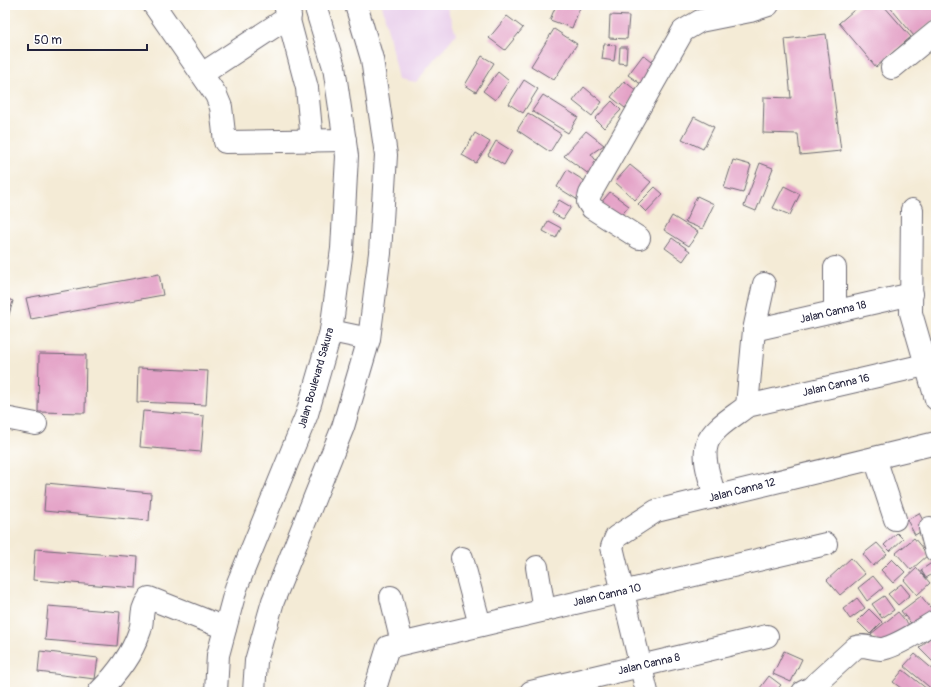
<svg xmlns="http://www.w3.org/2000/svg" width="941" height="697" viewBox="0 0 941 697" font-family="Pangolin,sans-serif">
	<rect width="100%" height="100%" fill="#fff"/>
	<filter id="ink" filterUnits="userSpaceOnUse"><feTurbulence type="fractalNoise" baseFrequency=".025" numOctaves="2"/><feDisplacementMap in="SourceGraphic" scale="8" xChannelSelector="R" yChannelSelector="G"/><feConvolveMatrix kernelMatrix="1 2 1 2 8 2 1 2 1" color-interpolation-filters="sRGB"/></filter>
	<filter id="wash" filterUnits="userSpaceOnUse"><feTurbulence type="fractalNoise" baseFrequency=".012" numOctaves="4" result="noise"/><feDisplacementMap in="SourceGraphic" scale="16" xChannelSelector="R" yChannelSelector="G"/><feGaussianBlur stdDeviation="0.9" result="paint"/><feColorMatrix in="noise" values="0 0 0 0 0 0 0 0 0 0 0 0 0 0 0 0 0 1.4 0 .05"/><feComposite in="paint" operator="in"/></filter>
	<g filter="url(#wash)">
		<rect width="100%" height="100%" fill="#f4ebd6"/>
		<path fill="#ead1ec" d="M 382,5 L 446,5 L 456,34 L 416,82 L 399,79 Z"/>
		<g id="blocks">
			<g fill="#e4a3c7">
				<path d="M 556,5 L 581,5 L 572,28 L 550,20 Z"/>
				<path d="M 860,5 L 883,5 L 911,37 L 876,67 L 839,23 Z"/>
				<path d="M 888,5 L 936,5 L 936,18 L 914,36 Z"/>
				<path d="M 610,15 L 629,16 L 627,39 L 609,38 Z"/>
				<path d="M 507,16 L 523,28 L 505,50 L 489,38 Z"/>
				<path d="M 554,29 L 577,44 L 554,80 L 531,66 Z"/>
				<path d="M 826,34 L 841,151 L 800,155 L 798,134 L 763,133 L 764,97 L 791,98 L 785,39 Z"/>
				<path d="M 604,44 L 616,45 L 614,61 L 602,59 Z"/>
				<path d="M 620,47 L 627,47 L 626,64 L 619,63 Z"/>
				<path d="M 643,55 L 660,68 L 645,87 L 628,75 Z"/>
				<path d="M 482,56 L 494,63 L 476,92 L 465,85 Z"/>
				<path d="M 498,72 L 509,81 L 495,100 L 483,91 Z"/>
				<path d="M 524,80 L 538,89 L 523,113 L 509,104 Z"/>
				<path d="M 624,81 L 638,92 L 625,108 L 611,97 Z"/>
				<path d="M 584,87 L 602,102 L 592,116 L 573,101 Z"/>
				<path d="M 543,95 L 578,117 L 568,133 L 532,111 Z"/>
				<path d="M 612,101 L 621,110 L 604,128 L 595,119 Z"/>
				<path d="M 528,113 L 561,134 L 550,152 L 517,130 Z"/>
				<path d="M 694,117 L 714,127 L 703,149 L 682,139 Z"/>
				<path d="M 586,131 L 604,145 L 591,154 L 598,163 L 590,175 L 564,156 Z"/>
				<path d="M 475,133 L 490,142 L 476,163 L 462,155 Z"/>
				<path d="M 496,141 L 512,151 L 504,165 L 488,155 Z"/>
				<path d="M 733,160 L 751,165 L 743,193 L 724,188 Z"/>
				<path d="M 760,163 L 773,168 L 756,211 L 744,206 Z"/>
				<path d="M 630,165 L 651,182 L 635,200 L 615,182 Z"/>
				<path d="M 567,170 L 588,183 L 578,200 L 557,187 Z"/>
				<path d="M 784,186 L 800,194 L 790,215 L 773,208 Z"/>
				<path d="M 655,187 L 663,194 L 646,212 L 638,204 Z"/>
				<path d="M 610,192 L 629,206 L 619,218 L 600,204 Z"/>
				<path d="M 697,196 L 714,204 L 702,229 L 685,222 Z"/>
				<path d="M 559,200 L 571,207 L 563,219 L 552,213 Z"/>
				<path d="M 672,216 L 698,232 L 689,246 L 664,230 Z"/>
				<path d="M 548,221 L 561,228 L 556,238 L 543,231 Z"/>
				<path d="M 672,238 L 690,251 L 683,261 L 665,248 Z"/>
				<path d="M 159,274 L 163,295 L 31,319 L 26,298 Z"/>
				<path d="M 5,298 L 13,301 L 5,328 Z"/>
				<path d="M 39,354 L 86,355 L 85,413 L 38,412 Z"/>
				<path d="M 138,368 L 208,371 L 206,405 L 137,402 Z"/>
				<path d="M 143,411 L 204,416 L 201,452 L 140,447 Z"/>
				<path d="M 46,483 L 151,493 L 149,521 L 44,511 Z"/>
				<path d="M 919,513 L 927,528 L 915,535 L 907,520 Z"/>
				<path d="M 897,533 L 903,539 L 890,551 L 884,545 Z"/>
				<path d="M 914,538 L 928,555 L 911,570 L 896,553 Z"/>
				<path d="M 877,543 L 887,554 L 873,566 L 863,554 Z"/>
				<path d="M 35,549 L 138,557 L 136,588 L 33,580 Z"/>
				<path d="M 851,558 L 865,574 L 840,595 L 827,580 Z"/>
				<path d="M 892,559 L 905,572 L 893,583 L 881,570 Z"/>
				<path d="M 936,560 L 936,572 L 926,578 L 921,570 Z"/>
				<path d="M 917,568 L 930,583 L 917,595 L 904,580 Z"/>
				<path d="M 873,576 L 883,588 L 867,601 L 858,588 Z"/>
				<path d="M 901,584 L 910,595 L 898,605 L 888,594 Z"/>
				<path d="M 884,596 L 894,610 L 882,618 L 872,604 Z"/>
				<path d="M 921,596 L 934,612 L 914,627 L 901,611 Z"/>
				<path d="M 857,598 L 865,608 L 850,619 L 843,609 Z"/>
				<path d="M 48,606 L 120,612 L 117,646 L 45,640 Z"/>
				<path d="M 869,609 L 882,622 L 870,634 L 857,621 Z"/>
				<path d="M 898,612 L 911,627 L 883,649 L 871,634 Z"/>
				<path d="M 930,638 L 936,644 L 936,665 L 919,648 Z"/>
				<path d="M 40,651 L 98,658 L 95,679 L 38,672 Z"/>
				<path d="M 784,651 L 802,659 L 791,682 L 773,674 Z"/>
				<path d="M 915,654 L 936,672 L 936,689 L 934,691 L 904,666 Z"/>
				<path d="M 903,670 L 927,689 L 925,692 L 906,692 L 893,682 Z"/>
				<path d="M 769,676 L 781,685 L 775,692 L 757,692 Z"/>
			</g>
		</g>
	</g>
	<g filter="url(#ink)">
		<use href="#blocks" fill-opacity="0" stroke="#6c6871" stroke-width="1"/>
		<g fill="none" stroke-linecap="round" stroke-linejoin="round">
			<defs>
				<g id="minor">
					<path d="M 154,5 L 216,95 L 221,107 L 225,142 L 345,140"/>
					<path d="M 285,5 L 307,88 L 312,141"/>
					<path d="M 892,68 L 936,32"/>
					<path d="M 202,74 L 290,16"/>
					<path d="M 912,210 L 911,313 L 936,399"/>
					<path d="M 639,238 L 592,208 L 588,202 L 590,194 L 683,31 L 700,21 L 750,11 L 768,5"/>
					<path d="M 835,311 L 835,268"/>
					<path d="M 754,330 L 912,294"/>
					<path d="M 331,331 L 369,339"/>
					<path d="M 747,406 L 925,365"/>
					<path d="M 5,418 L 36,424"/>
					<path d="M 875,458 L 895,519"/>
					<path d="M 715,497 C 711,481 702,460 707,444 C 712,428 735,416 747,406 L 754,330 L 764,284"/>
					<path d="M 930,528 L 936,551"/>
					<path d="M 462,558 L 480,625"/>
					<path d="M 537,567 L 544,610"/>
					<path d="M 391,597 L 402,643"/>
					<path d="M 99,692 C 116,675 131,656 139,633 C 145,619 138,613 149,598 L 225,628"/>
					<path d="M 216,692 L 218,655 L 236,588 L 307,414 L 331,331 L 342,249 L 347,156 L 334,67 L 315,5"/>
					<path d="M 254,692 L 256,661 L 273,601 L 343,427 L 369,339 L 380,253 L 386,155 L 372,59 L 356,5"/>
					<path d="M 374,692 L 388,647 L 826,544"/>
					<path d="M 531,692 L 767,636"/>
					<path d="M 647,692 L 612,547 L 616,537 L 656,511 L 936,443"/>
					<path d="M 803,692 L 811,688 L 856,647 C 866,643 875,652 886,648 C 903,643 921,630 936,621"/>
				</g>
			</defs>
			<use href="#minor" stroke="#6c6871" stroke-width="24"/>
			<use href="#minor" stroke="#fff" stroke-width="22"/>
		</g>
	</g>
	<g text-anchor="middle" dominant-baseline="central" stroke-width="3.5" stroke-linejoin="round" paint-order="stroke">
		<g font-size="11" fill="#22223b" stroke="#fff">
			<text transform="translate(833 312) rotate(-13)">Jalan Canna 18</text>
			<text transform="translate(316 378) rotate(-74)">Jalan Boulevard Sakura</text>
			<text transform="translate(836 385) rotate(-13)">Jalan Canna 16</text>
			<text transform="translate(742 490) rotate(-14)">Jalan Canna 12</text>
			<text transform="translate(607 595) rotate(-13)">Jalan Canna 10</text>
			<text transform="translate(649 664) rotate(-13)">Jalan Canna 8</text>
		</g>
	</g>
	<rect width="941" height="697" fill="none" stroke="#fff" stroke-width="20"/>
	<path d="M28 44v6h119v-6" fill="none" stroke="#22223b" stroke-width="2"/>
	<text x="34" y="44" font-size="12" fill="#22223b" stroke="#ffffff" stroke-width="3" paint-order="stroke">50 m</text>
</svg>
